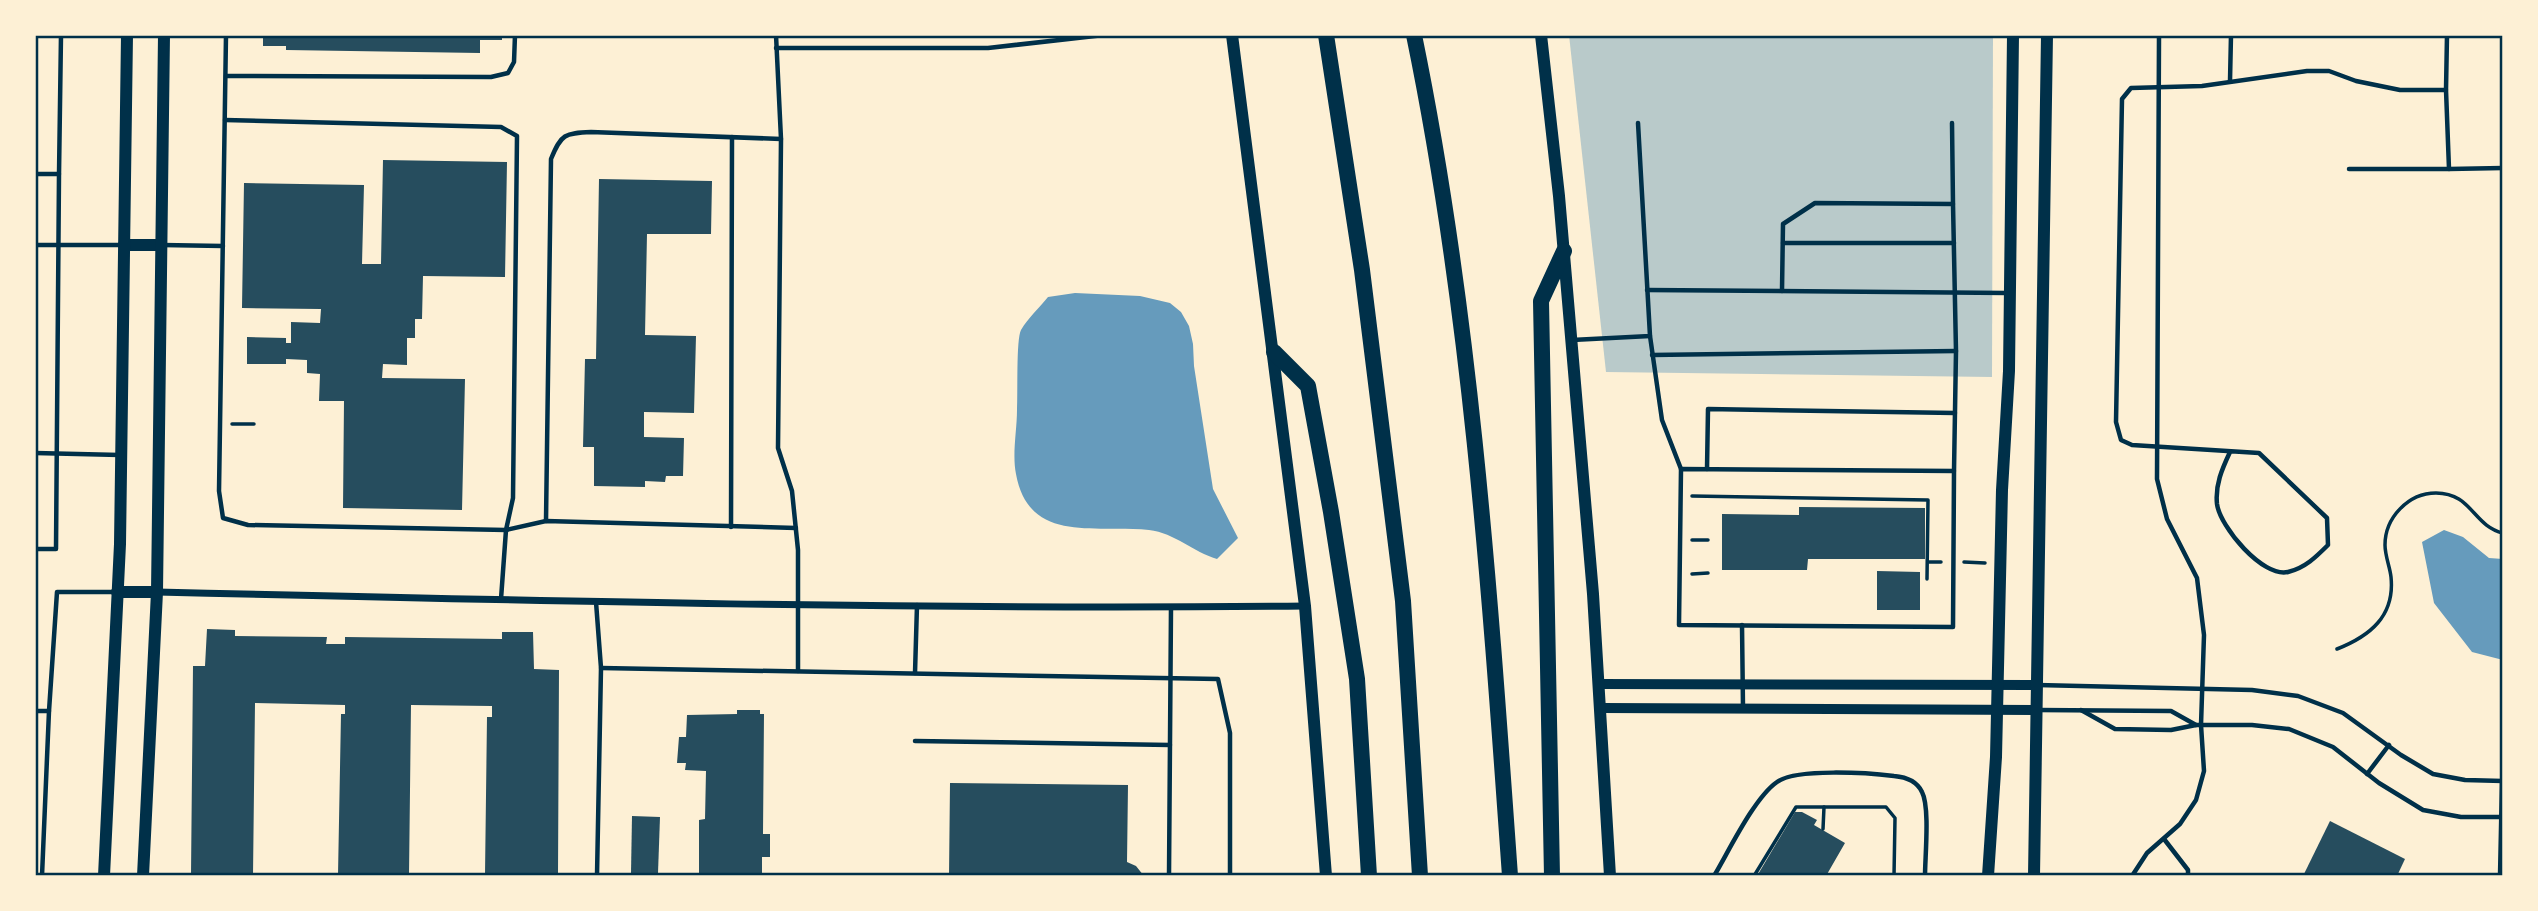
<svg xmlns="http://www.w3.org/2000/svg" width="2538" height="911" viewBox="0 0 2538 911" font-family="'Open Sans',sans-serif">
	<rect width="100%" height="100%" fill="#fdf0d5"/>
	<path fill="#b9caca" d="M 1569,35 L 1993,35 L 1992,377 L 1606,372 Z"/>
	<g fill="#669bbc">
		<path d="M 1075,293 L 1140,296 L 1170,303 L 1181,312 L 1189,326 L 1193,344 L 1194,366 L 1213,489 L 1238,538 L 1217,559 C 1193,552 1175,533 1149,530 C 1096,524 1029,545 1016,474 C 1012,455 1017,430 1017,410 C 1018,395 1016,339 1021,330 C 1028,318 1040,307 1048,297 Z"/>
		<path d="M 2444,530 L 2463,537 L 2489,558 L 2503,559 L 2503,660 L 2472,652 L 2434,603 L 2422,542 Z"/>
	</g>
	<g fill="#264d5e">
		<path d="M 263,35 L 502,35 L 502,40 L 480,40 L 480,53 L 286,50 L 286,46 L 263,46 Z"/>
		<path d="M 383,160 L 507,162 L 505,277 L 423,276 L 422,319 L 415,319 L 415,338 L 407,338 L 407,365 L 383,364 L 382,378 L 465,379 L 462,510 L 343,508 L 344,401 L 319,401 L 320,374 L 307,373 L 307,360 L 286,359 L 286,364 L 247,364 L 247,337 L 286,338 L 286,343 L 291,343 L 291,322 L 320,323 L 321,309 L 242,308 L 244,183 L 364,185 L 362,264 L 381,264 Z"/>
		<path d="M 599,179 L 712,181 L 711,234 L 647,234 L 645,335 L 696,336 L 694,413 L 644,412 L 644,437 L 684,438 L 683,476 L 666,476 L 665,482 L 645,481 L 645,487 L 594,486 L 594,447 L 583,447 L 585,359 L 596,359 Z"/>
		<path d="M 1799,507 L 1925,508 L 1925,559 L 1808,559 L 1807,570 L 1722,570 L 1722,514 L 1799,515 Z"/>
		<path d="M 1877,571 L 1920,572 L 1920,610 L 1877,610 Z"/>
		<path d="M 207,629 L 235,630 L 235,636 L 327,637 L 326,644 L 345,644 L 345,637 L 502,639 L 502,632 L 533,632 L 534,669 L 559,670 L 558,876 L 485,875 L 487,717 L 492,717 L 492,706 L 411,705 L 409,876 L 344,876 L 338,875 L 341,714 L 345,714 L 345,705 L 255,703 L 253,876 L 191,876 L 193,666 L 205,666 Z"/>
		<path d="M 737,710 L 760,710 L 760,714 L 764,714 L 763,834 L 770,834 L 770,857 L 762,857 L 762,876 L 699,876 L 699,820 L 705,819 L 706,771 L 685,770 L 686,763 L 677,763 L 679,737 L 686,737 L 687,715 L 737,714 Z"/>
		<path d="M 950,783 L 1128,785 L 1127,862 L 1136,866 L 1144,876 L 949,876 Z"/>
		<path d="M 1795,812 L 1802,812 L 1817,820 L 1814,825 L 1845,843 L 1826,876 L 1757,876 Z"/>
		<path d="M 632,816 L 660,817 L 658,873 L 631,873 Z"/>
		<path d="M 2330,821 L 2405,859 L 2397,876 L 2303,876 Z"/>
	</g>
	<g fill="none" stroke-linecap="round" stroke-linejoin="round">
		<g stroke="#003049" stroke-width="3.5">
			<path d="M 232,424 L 254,424"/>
			<path d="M 1692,496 L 1928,500 L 1927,579"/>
			<path d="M 1692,540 L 1708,540"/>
			<path d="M 1928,562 L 1941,562"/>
			<path d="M 1964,562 L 1985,563"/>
			<path d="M 1692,574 L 1708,573"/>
			<path d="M 2337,649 C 2370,636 2395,616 2391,577 C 2390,567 2385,556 2385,545 C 2385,518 2408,493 2436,493 C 2472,493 2473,526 2503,533"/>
			<path d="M 1823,829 L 1824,807"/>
			<path d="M 1754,876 L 1796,807 L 1886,807 L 1895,818 L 1894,876"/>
		</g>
		<g stroke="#003049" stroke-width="4.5">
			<path d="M 226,35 L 219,491 L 223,518 L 248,525 L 506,530 L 546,521 L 796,528"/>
			<path d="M 776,35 L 781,139 L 778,448 L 792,491 L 798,550 L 798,671"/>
			<path d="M 776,48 L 988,48 L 1104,35"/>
			<path d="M 226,76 L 491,77 L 508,73 L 514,62 L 515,35"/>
			<path d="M 2230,81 L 2231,35"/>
			<path d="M 2446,90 L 2447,35"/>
			<path d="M 225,120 L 501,127 L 517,136 L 513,498 L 506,530 L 501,599"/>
			<path d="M 1952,123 L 1953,204"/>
			<path d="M 2349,169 L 2449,169"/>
			<path d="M 35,174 L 59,174 L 56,549 L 35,549"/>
			<path d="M 59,174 L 61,35"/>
			<path d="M 1783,243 L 1954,243"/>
			<path d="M 35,245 L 122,245"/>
			<path d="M 162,245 L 223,246"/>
			<path d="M 1647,290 L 2007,293"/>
			<path d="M 1782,291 L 1783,224 L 1815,203 L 1953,204 L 1956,351 L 1954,471"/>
			<path d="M 1650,336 L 1662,420 L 1681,469"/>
			<path d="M 1572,340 L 1650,336 L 1638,123"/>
			<path d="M 1652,355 L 1956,351"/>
			<path d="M 2230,452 C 2222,469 2215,485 2217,504 C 2220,527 2263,578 2288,572 C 2305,568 2316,557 2328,545 L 2327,518 L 2259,453 L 2132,445 L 2121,440 L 2116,422 L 2122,99 L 2131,88 L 2202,86 L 2307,71 L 2329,71 L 2356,81 L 2400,90 L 2446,90 L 2449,169 L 2503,168"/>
			<path d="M 35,453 L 120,455"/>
			<path d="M 1681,469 L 1954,471 L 1953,627 L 1679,625 Z"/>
			<path d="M 1707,469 L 1708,409 L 1955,413"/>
			<path d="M 546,521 L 551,159 C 561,134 565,133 591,132 L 781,139"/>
			<path d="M 731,527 L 732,137"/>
			<path d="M 596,602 L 601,668 L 597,876"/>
			<path d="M 1742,625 L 1743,708"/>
			<path d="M 601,668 L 1218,679 L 1230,733 L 1230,876"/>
			<path d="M 915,673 L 917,605"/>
			<path d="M 2037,685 L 2252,690 L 2298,696 L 2343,713 L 2401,755 L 2433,774 L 2465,780 L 2503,781"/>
			<path d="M 2038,710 L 2171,711 L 2196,725"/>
			<path d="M 2081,710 L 2115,729 L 2171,730 L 2196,725 L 2252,725 L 2289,729 L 2333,747 L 2379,783 L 2423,810 L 2461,817 L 2503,817"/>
			<path d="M 35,711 L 49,711"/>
			<path d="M 915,741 L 1170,745"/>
			<path d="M 2367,774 L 2389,745"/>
			<path d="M 2164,839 L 2188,870 L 2188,876"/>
			<path d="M 42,876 L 49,711 L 57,592 L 116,592"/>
			<path d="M 1169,876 L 1171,607"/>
			<path d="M 1714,876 C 1729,851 1754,798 1777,782 C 1796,768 1869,773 1894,776 C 1905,777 1917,781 1922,792 C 1930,807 1925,857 1925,876"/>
			<path d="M 2132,876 L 2147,853 L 2180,824 L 2196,800 L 2204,771 L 2201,725 L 2204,635 L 2197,578 L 2167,519 L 2157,479 L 2159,35"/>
			<path d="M 2500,876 L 2502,781"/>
		</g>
		<path stroke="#003049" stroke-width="7" d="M 157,592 C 539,601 922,610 1305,606"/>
		<g stroke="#003049" stroke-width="10">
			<path d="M 1600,684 L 2037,685"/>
			<path d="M 1602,708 L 2037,710"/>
		</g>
		<g stroke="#003049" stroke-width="12">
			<path d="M 1232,35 L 1305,606 L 1326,876"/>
			<path d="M 1541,35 L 1559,196 L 1593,594 L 1610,876"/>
			<path d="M 124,245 L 161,245"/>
			<path d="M 117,592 L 157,592"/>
			<path d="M 104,876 L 120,544 L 127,35"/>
			<path d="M 143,876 L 157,592 L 164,35"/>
			<path d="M 1988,876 L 1996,757 L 2002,490 L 2009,371 L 2013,35"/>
			<path d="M 2034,876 L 2047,35"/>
		</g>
		<g stroke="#003049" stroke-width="16">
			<path d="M 1326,35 L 1362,270 L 1403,601 L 1420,876"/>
			<path d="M 1414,35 C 1471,312 1490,595 1510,876"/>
			<path d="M 1274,352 L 1308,386 L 1331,512 L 1357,679 L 1369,876"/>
			<path d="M 1552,876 L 1541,301 L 1564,251"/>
		</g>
	</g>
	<rect width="2538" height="911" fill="none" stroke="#fdf0d5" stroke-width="74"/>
	<rect x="37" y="37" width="2464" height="837" fill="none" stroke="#003049" stroke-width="2.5"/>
</svg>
